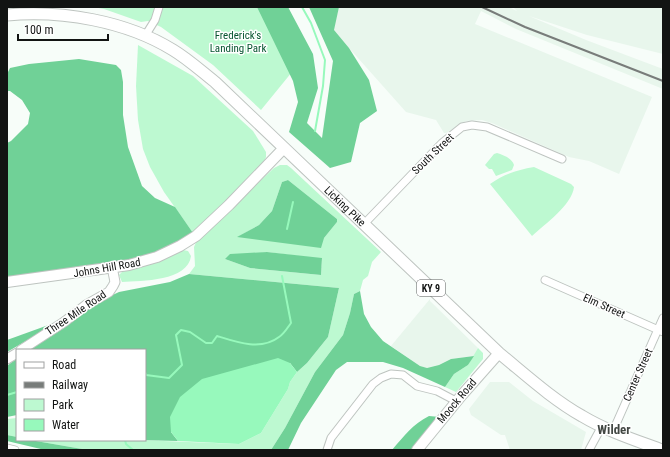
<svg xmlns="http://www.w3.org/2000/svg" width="670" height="457" viewBox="0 0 670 457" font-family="'Roboto Condensed',sans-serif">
	<rect width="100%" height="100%" fill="#f7fdf9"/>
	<g fill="#e8f6ec">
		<path d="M 339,7 L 509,7 L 517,11 L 513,7 L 663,7 L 663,54 L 587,35 L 529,16 L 586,40 L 663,69 L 663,89 L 516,29 L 481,11 L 475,24 L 652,97 L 619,174 L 589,161 L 569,157 L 492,123 L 482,120 L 466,121 L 446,133 L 444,133 L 436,120 L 406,112 L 333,30 Z"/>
		<path d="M 430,299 L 430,301 L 478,348 L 474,356 L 451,359 L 439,365 L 427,368 L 420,366 L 391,346 Z"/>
		<path d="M 490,382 L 509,382 L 533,401 L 586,432 L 581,450 L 510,450 L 505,435 L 501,435 L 471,415 L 469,409 Z"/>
	</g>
	<g fill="#bdf9d1" fill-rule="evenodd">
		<path d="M 93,7 L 258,7 L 292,72 L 261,110 L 213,65 L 161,27 L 148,21 L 141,22 L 104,9 Z"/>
		<path d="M 138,45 L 193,76 L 253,131 L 266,152 L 266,157 L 263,164 L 213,217 L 193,233 L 164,192 L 150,167 L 143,149 L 138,120 L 136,86 Z"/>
		<path d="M 497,153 C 503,155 512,158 514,165 L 512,170 L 496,176 L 492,169 L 489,169 L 485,165 L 494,154 Z"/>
		<path d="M 280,165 L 287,165 L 291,168 L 381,252 L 372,262 L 368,276 L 363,280 L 360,291 L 354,294 L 350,313 L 343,335 L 315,372 L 285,428 L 271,450 L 88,450 L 30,440 L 138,440 L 239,444 L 261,433 L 288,389 L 290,382 L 297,372 L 307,363 L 328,337 L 339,288 L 189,274 L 195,266 L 194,247 L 197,240 L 274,168 ZM 288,180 L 337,219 L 337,222 L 324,238 L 238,237 L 259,225 L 272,211 L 282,182 ZM 267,252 L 322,259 L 321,275 L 250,268 L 225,259 Z"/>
		<path d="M 534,167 L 571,184 L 574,187 C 572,205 545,224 532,236 L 490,184 C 504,174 517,170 534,167 Z"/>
		<path d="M 183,250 L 188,251 L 191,256 C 188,281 142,281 122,282 L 119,275 L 123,271 L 158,261 Z"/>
		<path d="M 478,348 L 483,353 L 483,359 L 456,392 L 445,387 L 454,374 L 468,365 Z"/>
		<path d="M 17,418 L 17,437 L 7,435 L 7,419 Z"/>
	</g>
	<g fill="#70d197">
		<path d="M 257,7 L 288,7 L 313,54 L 318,88 L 307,123 L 322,138 L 333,61 L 309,7 L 339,7 L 334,30 L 349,48 L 369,80 L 377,111 L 360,123 L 351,162 L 330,168 L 289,132 L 298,102 L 293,81 Z"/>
		<path d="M 79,59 L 116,65 L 121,70 L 123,82 L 123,115 L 128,147 L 142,186 L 155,198 L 175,207 L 193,233 L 176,244 L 151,255 L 122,261 L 7,278 L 7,143 L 11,141 L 28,124 L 30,113 L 22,100 L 10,91 L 7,91 L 7,74 L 10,68 L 29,64 Z"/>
		<path d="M 288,180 L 337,219 L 337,222 L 324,238 L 321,248 L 237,237 L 259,225 L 272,211 L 282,182 Z"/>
		<path d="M 267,252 L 322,258 L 321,275 L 250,268 L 225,259 L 230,254 Z"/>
		<path d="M 189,274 L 339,288 L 328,337 L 307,363 L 297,372 L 290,363 L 171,432 L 178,441 L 138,440 L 145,440 L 145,350 L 28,350 L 77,315 L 102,300 L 119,292 L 170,282 Z"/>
		<path d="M 360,291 L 364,314 L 371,327 L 383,341 L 420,366 L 427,368 L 439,365 L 451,359 L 474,356 L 468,365 L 454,374 L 445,387 L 403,368 L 383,362 L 347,362 L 336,370 L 301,423 L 288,450 L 271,450 L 285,428 L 315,372 L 343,335 L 350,313 L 354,294 Z"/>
		<path d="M 54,323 L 57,323 L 7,352 L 7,340 Z"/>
		<path d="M 17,358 L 17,415 L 7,417 L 7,366 Z"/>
		<path d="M 429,416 L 440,417 L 412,450 L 392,450 C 404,436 413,424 429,416 Z"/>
		<path d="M 7,435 L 17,437 L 17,440 L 30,440 L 88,450 L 45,450 L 7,441 Z"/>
	</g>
	<path fill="#97f9bc" d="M 278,358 L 290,363 L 297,372 L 290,382 L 288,389 L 261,433 L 239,444 L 178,441 L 171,432 L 170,417 L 180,397 L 202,379 Z"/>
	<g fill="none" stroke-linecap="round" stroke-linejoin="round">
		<g stroke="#97f9bc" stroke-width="2">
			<path d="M 302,7 L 311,23 L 325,60 L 323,86 L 315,131"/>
			<path d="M 287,229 L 293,202"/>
			<path d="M 145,372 L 146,375 L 169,378 L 182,365 L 176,335 L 181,330 L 190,332 L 206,343 L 212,343 L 217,336 C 236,342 261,351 279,337 C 284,334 288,327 291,323 L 282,276"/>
			<path d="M 7,395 L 17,392"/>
			<path d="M 125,440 L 126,444 L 133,450"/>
		</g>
		<defs>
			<g id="minor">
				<path d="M 145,36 L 155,20 L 159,7"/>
				<path d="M 364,224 L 442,143 L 462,127 L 472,125 L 487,127 L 562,159"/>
				<path d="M 545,280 L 663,332"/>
				<path d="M 613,431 L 663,318"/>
				<path d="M 7,448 L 15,450"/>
				<path d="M 327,450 L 331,438 L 373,384 L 381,378 L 391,374 L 403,375 L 417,386 L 437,391 L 456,401"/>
				<path d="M 589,450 L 602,426"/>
			</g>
			<g id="tertiary">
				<path d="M 21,350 L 64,322 L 86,305 L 109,292 L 113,286 L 115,282 L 112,267"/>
				<path d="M 7,359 L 17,353"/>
			</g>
			<g id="secondary">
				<path d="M 7,282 L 129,265 L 157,257 L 180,246 L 196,236 L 229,205 L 284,148"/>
				<path d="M 417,450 L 461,396 L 499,353"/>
			</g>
			<g id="primary">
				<path id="s1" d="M 7,15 C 62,10 126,21 173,50 C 188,59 201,71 215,82 L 499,353 C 526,375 552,399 582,416 C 607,431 635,440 662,450"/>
			</g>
		</defs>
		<use href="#minor" stroke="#bec4c0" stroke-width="9"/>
		<use href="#tertiary" stroke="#bec4c0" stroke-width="11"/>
		<use href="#secondary" stroke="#bec4c0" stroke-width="12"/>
		<use href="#primary" stroke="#bec4c0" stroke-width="13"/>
		<use href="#minor" stroke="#fff" stroke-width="7"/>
		<use href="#tertiary" stroke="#fff" stroke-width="9"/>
		<use href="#secondary" stroke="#fff" stroke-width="10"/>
		<use href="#primary" stroke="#fff" stroke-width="11"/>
		<path stroke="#787c7a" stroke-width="2" d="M 482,7 L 525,27 L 663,81"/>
	</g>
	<g text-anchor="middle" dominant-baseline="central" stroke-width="3" stroke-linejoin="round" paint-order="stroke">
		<rect fill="#fff" stroke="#595a5a" stroke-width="1" x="417" y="280" width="28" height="16" rx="3"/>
		<g font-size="10" font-weight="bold" fill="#121413">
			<text x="431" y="288">KY 9</text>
		</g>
		<g font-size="11" fill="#075530" stroke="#fff">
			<text x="238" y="35">Frederick's<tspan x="238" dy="13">Landing Park</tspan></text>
		</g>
		<g font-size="11" fill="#121413" stroke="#fff">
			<text transform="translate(433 154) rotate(-44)">South Street</text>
			<text stroke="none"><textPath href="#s1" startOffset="405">Licking Pike</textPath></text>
			<text transform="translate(107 268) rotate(-10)">Johns Hill Road</text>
			<text transform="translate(604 306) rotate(24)">Elm Street</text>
			<text transform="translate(76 313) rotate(-34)">Three Mile Road</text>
			<text transform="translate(638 375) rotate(-66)">Center Street</text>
			<text transform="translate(457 401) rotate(-50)">Moock Road</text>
		</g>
		<g font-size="13" font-weight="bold" fill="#424743" stroke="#fff">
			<text x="614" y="429">Wilder</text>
		</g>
	</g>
	<rect width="670" height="457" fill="none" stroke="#121413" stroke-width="16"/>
	<rect x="16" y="349" width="130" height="92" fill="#ffffff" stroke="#a0a1a1"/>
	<rect x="24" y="362" width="20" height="6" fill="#ffffff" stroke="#a0a1a1"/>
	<text x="52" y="369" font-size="12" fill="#121413">Road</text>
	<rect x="24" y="382" width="20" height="6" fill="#787c7a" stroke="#a0a1a1"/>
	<text x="52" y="389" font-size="12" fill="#121413">Railway</text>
	<rect x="24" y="399" width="20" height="12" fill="#bdf9d1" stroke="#a0a1a1"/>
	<text x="52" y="409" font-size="12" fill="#121413">Park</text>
	<rect x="24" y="419" width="20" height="12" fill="#97f9bc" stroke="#a0a1a1"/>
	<text x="52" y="429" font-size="12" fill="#121413">Water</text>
	<path d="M18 34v6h90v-6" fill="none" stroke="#121413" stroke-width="2"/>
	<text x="24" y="34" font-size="12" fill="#121413" stroke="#ffffff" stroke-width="3" paint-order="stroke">100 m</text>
</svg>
